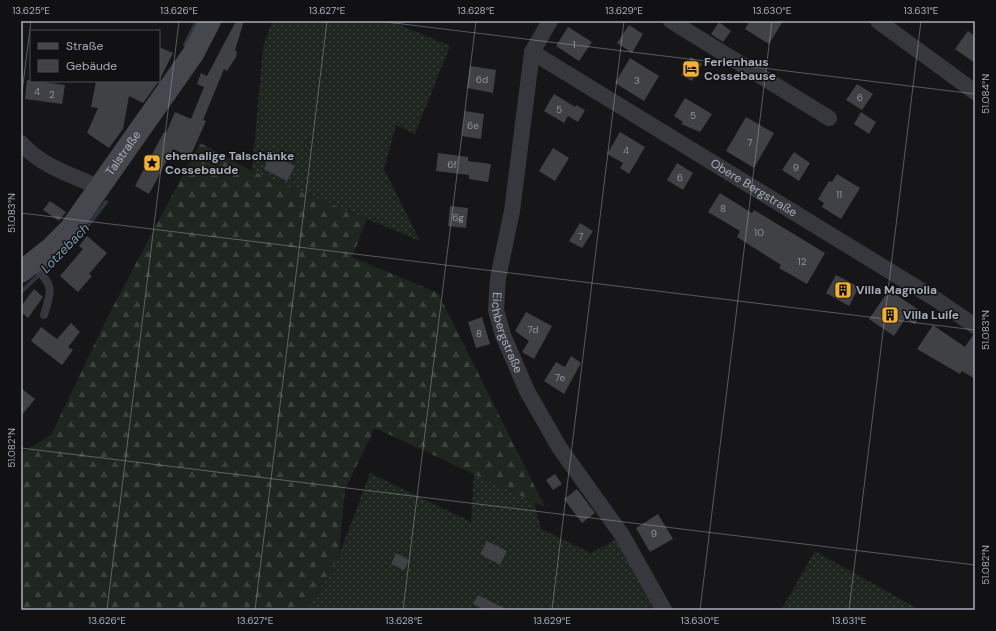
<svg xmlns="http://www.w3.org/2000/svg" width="996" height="631" viewBox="0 0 996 631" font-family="'DM Sans',sans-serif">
	<defs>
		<pattern id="grass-dots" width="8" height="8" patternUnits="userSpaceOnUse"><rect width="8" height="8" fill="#1e261f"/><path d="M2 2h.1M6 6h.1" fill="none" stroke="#3c433d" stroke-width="1.8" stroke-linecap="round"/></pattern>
		<pattern id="forest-firs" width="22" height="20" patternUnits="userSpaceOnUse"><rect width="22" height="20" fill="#1e261f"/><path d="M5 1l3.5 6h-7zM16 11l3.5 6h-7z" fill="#3c433d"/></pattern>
	</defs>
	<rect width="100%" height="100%" fill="#161618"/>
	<g fill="url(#grass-dots)">
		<path d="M 272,21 L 391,21 L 450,46 L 415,134 L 396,125 L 384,169 L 420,241 L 252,171 L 263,48 Z"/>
		<path d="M 370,473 L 471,522 L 474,474 L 534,502 L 541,529 L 591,553 L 616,539 L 658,610 L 308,610 L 339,555 Z"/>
		<path d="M 815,551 L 920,610 L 781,610 Z"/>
	</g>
	<path fill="url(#forest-firs)" d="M 200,143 L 252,171 L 367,219 L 352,257 L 438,293 L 545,507 L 375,428 L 345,489 L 339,555 L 308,610 L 21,610 L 21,453 L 51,435 L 108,316 Z"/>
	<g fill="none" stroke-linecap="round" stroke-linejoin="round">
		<g stroke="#2c353c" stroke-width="4">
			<path d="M 185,45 L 197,21"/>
			<path d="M 21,292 L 77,239 L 106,202"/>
		</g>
	</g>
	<g fill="#404145">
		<path d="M 236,21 L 244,21 L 235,50 L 237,52 L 236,57 L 227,71 L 224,69 L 203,120 L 206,121 L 190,157 L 173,149 L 149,194 L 135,186 L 164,132 L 166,133 L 175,112 L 191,119 L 204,87 L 197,84 L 201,73 L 207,76 Z"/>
		<path d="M 750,21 L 783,21 L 769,44 L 745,29 Z"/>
		<path d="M 719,22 L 731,31 L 723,42 L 711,34 Z"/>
		<path d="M 629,25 L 643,34 L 632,53 L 617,43 Z"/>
		<path d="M 568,27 L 592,42 L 579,61 L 556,46 Z"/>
		<path d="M 968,31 L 975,36 L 975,63 L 955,49 Z"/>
		<path d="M 159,47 L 173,53 L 159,81 Z"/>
		<path d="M 691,57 L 702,64 L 692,81 L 681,75 Z"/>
		<path d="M 630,58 L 659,76 L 644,101 L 615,83 Z"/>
		<path d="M 470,66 L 496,70 L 493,93 L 467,88 Z"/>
		<path d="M 27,80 L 65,85 L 62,104 L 25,99 Z"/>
		<path d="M 96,81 L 159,81 L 143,103 L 129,96 L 123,129 L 109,148 L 87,133 L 98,108 L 91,107 Z"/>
		<path d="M 857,84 L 873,94 L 862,110 L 846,100 Z"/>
		<path d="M 554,94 L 575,107 L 576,105 L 585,110 L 578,122 L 568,116 L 564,123 L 544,111 Z"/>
		<path d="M 685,98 L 712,114 L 700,132 L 681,124 L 683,122 L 674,116 Z"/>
		<path d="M 465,111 L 484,114 L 481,139 L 462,136 Z"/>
		<path d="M 861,112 L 876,122 L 869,134 L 854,124 Z"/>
		<path d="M 746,117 L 774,133 L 754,168 L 726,151 Z"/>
		<path d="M 620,132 L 645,147 L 629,174 L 620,168 L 623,163 L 607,154 Z"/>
		<path d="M 553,148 L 569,158 L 555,181 L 539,171 Z"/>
		<path d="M 273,151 L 285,156 L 283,160 L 295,166 L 287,181 L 264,169 Z"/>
		<path d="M 794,152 L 810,163 L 799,181 L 782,170 Z"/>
		<path d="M 438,153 L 468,157 L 468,161 L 491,164 L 488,182 L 469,179 L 469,175 L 436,171 Z"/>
		<path d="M 677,163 L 693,173 L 683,190 L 667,180 Z"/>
		<path d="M 837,174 L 860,188 L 841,219 L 822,207 L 824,203 L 818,199 L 829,181 L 832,182 Z"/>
		<path d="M 720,193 L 752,213 L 754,210 L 825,253 L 807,284 L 779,268 L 781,265 L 737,237 L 740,231 L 708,212 Z"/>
		<path d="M 50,201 L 66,212 L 59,221 L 43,210 Z"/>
		<path d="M 450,206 L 468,208 L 466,228 L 448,226 Z"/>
		<path d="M 580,223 L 593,231 L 582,248 L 569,241 Z"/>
		<path d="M 87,236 L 107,253 L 89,274 L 92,276 L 78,292 L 60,276 L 83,249 L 79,246 Z"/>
		<path d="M 836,275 L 859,287 L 849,306 L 826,293 Z"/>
		<path d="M 34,289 L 43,297 L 28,318 L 21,312 L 21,306 Z"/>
		<path d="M 889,290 L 922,312 L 915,324 L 905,319 L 894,336 L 869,319 Z"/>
		<path d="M 526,312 L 552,326 L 534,359 L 522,352 L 529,341 L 515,331 Z"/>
		<path d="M 482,317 L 490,344 L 476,348 L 468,322 Z"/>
		<path d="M 71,323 L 80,332 L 68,347 L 73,350 L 62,365 L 31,341 L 41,327 L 57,339 Z"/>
		<path d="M 933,325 L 965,347 L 973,335 L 975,335 L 975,379 L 962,371 L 960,374 L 917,349 Z"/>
		<path d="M 571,356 L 581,363 L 564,394 L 544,381 L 556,362 L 565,367 Z"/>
		<path d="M 21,388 L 35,399 L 21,416 Z"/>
		<path d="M 555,474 L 562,484 L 553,490 L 546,480 Z"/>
		<path d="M 577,489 L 595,513 L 582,523 L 564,499 Z"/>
		<path d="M 658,514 L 673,539 L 650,552 L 636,528 Z"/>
		<path d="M 487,541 L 507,551 L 500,565 L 480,554 Z"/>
		<path d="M 396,553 L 409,560 L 404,570 L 391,564 Z"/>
		<path d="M 478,595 L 508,610 L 484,610 L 473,604 Z"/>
	</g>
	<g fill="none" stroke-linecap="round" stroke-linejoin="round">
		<path stroke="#37383d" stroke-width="8" d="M 32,264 C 53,286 53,286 44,315"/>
		<g stroke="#37383d" stroke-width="16">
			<path id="s1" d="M 550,21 L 532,52 L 512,211 L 498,278 L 496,310 L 503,335 L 527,391 L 559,447 L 622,535 L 664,610"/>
			<path d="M 671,21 L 829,118"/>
			<path d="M 878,21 L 975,92"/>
			<path id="s2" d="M 532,52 L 937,300 L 975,326"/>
			<path d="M 21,143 C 41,166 71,175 99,187"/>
		</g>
		<path stroke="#45474d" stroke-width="22" id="s3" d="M 21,272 L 51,248 L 70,229 L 193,54 L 210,21"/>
	</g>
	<path fill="none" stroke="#a8adb8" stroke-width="1" stroke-opacity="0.45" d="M 378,21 L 975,94M 21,100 L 31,21M 21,213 L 975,330M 21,448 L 975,565M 107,610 L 179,21M 255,610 L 327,21M 403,610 L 476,21M 552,610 L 624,21M 700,610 L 772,21M 849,610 L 921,21"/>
	<defs>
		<symbol id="hotel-square" viewBox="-11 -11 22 22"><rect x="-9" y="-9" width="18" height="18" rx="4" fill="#f2b134" stroke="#111113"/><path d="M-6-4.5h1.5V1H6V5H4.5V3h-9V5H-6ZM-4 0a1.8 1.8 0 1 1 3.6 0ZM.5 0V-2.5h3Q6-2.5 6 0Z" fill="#111"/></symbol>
		<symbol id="sight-square" viewBox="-11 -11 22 22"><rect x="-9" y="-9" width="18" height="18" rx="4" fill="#f2b134" stroke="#111113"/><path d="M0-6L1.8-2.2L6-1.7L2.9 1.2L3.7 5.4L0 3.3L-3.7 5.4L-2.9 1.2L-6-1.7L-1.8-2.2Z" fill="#111"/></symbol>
		<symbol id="building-square" viewBox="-11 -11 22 22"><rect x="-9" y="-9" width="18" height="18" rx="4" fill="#f2b134" stroke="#111113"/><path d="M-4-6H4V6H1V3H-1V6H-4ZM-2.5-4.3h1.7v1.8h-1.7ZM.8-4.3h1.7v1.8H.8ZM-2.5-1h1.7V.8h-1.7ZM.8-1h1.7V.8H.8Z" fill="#111"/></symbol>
	</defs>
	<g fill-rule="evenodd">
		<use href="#hotel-square" x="681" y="59" width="20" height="20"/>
		<use href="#sight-square" x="142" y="153" width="20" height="20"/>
		<use href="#building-square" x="833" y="280" width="20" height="20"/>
		<use href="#building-square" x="880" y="305" width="20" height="20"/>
	</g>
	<g text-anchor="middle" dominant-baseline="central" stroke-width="3" stroke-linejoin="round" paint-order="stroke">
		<g font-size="10" fill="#8e929b">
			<text x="574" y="44">1</text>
			<text x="482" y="79">6d</text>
			<text x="637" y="80">3</text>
			<text x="37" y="91">4</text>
			<text x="52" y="94">2</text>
			<text x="860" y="97">6</text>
			<text x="559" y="109">5</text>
			<text x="693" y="115">5</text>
			<text x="473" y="125">6e</text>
			<text x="750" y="142">7</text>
			<text x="626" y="150">4</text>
			<text x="452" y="164">6f</text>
			<text x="796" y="167">9</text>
			<text x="680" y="177">6</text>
			<text x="839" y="194">11</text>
			<text x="723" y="208">8</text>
			<text x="458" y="217">6g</text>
			<text x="759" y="232">10</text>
			<text x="581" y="236">7</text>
			<text x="802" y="261">12</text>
			<text x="533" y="329">7d</text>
			<text x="479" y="333">8</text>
			<text x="560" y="377">7e</text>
			<text x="654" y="533">9</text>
		</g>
		<g font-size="12" font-weight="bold" fill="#a8adb8" stroke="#111113" text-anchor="start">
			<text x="704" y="62">Ferienhaus<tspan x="704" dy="14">Cossebause</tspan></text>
			<text x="165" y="156">ehemalige Talschänke<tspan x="165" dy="14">Cossebaude</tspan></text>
			<text x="856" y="290">Villa Magnolia</text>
			<text x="903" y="315">Villa Luiſe</text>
		</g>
		<g font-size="12" fill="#a8adb8" stroke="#111113">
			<text stroke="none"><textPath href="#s3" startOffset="158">Talstraße</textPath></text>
			<text stroke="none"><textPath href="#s2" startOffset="260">Obere Bergstraße</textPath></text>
			<text stroke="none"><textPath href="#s1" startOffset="321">Eichbergstraße</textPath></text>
		</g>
		<g font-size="13" font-style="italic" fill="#7f9bb3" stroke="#111113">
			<text transform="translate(65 248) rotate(-46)">Lotzebach</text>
		</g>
	</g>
	<rect width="996" height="631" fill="none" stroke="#111113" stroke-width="44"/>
	<rect x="30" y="30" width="130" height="52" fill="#111113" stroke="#4d4f55"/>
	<rect x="38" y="43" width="20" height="6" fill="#45474d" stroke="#4d4f55"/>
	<text x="66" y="50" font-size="12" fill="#a8adb8">Straße</text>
	<rect x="38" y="60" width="20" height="12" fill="#404145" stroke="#4d4f55"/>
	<text x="66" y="70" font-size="12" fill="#a8adb8">Gebäude</text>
	<rect x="22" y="22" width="952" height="587" fill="none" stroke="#a8adb8" stroke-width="1.5"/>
	<g font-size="10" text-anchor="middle" fill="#a8adb8">
		<text x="31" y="14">13.625°E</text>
		<text x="179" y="14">13.626°E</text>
		<text x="327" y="14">13.627°E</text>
		<text x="476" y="14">13.628°E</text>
		<text x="624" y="14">13.629°E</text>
		<text x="772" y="14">13.630°E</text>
		<text x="921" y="14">13.631°E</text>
		<text transform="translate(985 94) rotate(-90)" y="4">51.084°N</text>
		<text transform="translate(11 213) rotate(-90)" y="4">51.083°N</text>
		<text transform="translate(985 330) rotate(-90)" y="4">51.083°N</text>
		<text transform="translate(11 448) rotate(-90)" y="4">51.082°N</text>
		<text transform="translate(985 565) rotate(-90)" y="4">51.082°N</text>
		<text x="107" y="624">13.626°E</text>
		<text x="255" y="624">13.627°E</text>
		<text x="404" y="624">13.628°E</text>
		<text x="552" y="624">13.629°E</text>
		<text x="700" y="624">13.630°E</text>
		<text x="849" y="624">13.631°E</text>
	</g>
</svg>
